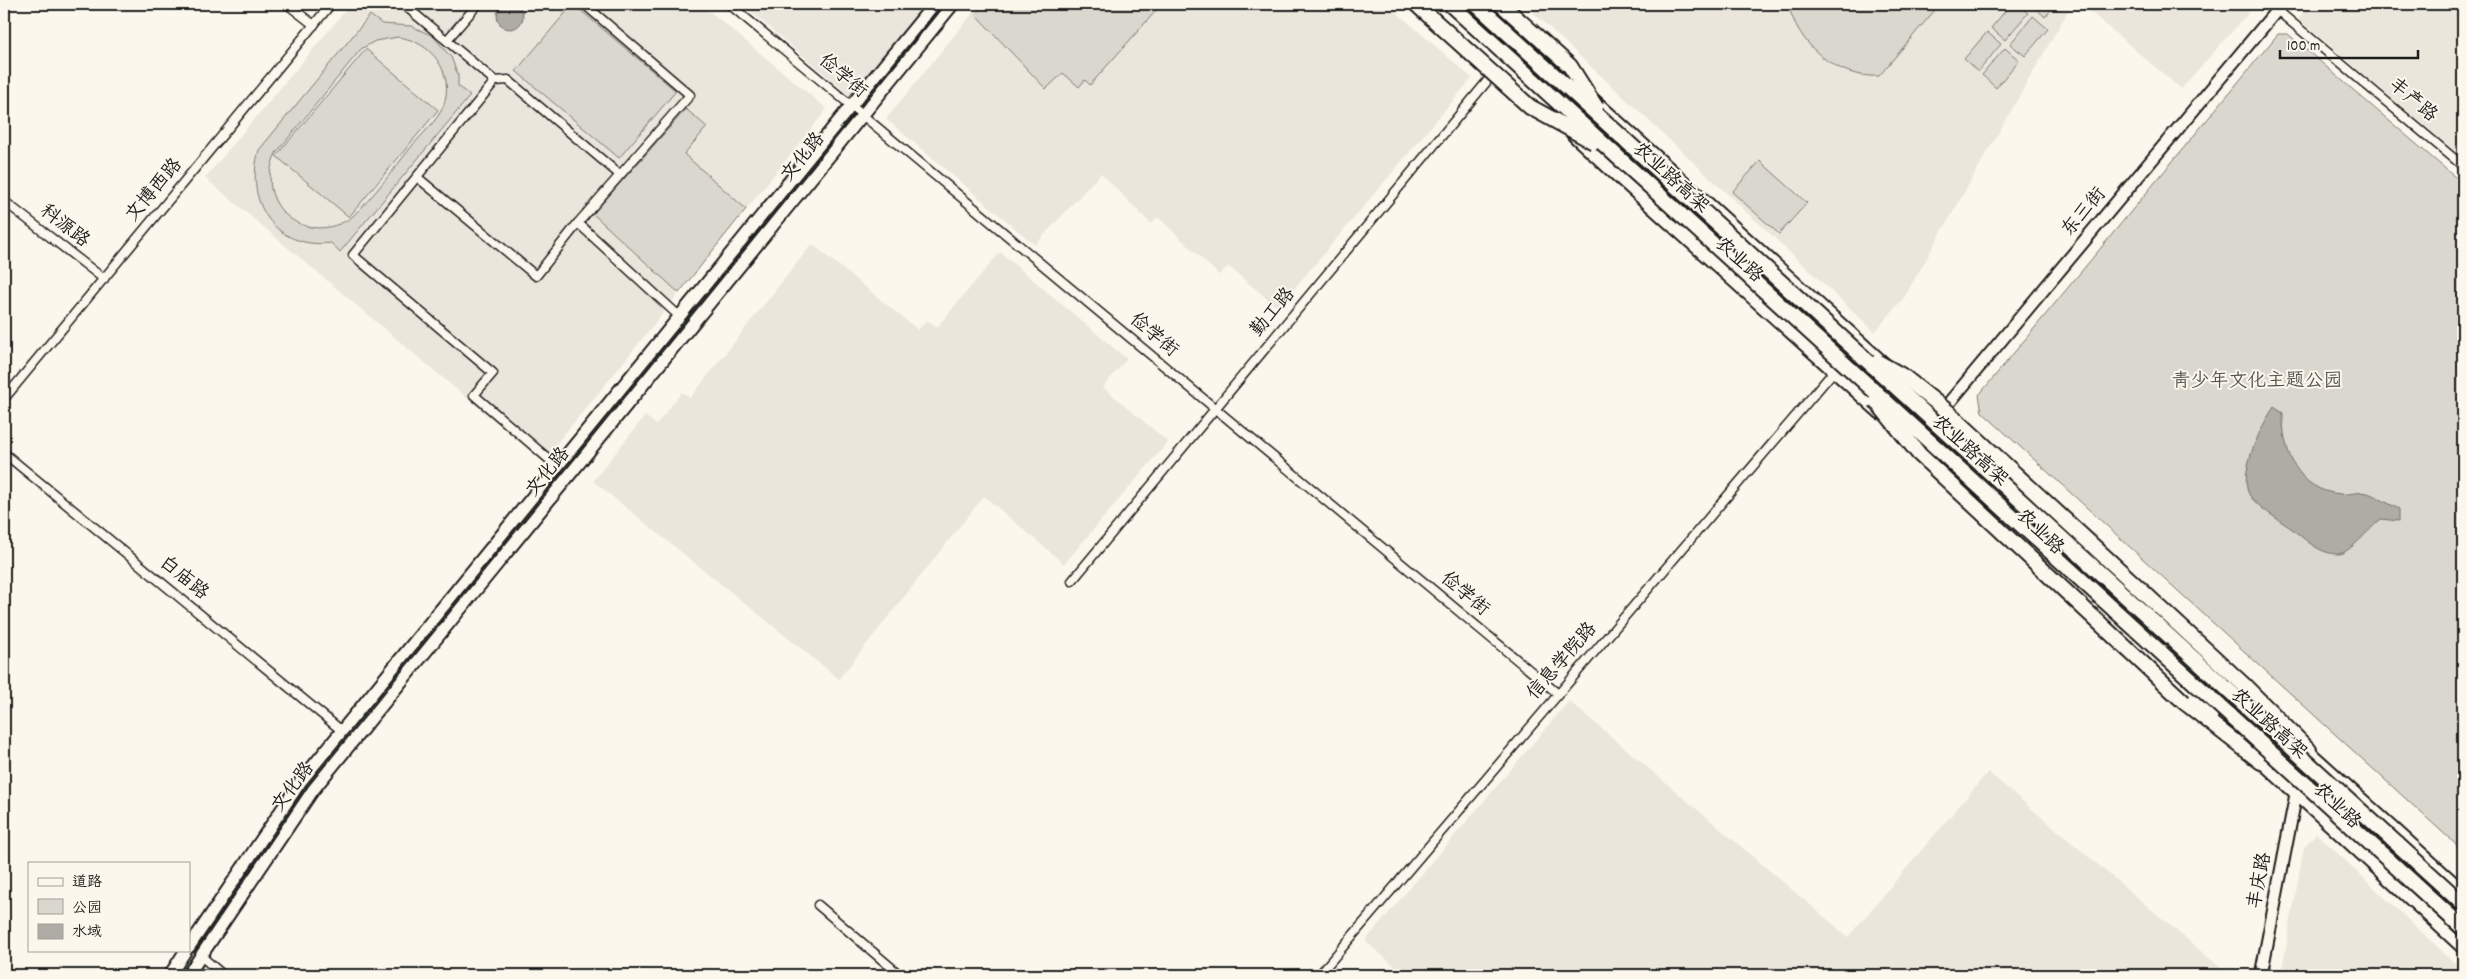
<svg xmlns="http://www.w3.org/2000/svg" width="2467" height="979" viewBox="0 0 2467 979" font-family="Dekko,'LXGW WenKai TC',sans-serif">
	<rect width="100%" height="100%" fill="#fbf7ec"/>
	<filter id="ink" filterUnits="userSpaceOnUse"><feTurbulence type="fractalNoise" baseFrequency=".02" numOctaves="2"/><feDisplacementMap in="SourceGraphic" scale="10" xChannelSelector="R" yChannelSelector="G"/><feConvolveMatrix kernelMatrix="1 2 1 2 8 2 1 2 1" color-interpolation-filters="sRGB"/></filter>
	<g filter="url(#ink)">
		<g fill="#eae6dc">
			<path d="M 351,4 L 701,4 L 827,109 L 605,385 L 542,461 L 205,178 Z"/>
			<path d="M 742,4 L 925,4 L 850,96 Z"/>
			<path d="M 980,4 L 1387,4 L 1472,78 L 1278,308 L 1228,266 L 1219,275 L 1158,217 L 1151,224 L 1101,173 L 1035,245 L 886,119 Z"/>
			<path d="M 1524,4 L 2072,4 L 1905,296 L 1875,332 Z"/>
			<path d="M 2081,4 L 2244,4 L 2251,10 L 2181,89 Z"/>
			<path d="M 2310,4 L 2463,4 L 2463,158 L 2298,19 Z"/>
			<path d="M 812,244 L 918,330 L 927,320 L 937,327 L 1000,252 L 1127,359 L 1103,387 L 1168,442 L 1064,564 L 984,496 L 839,679 L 593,481 L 645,416 L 656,425 L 682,392 L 690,398 Z"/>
			<path d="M 1569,701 L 1848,937 L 1988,772 L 2229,975 L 1405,975 L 1365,941 Z"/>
			<path d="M 2316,833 L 2463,971 L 2463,975 L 2281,975 L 2304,847 Z"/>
		</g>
		<g fill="#dad7ce" stroke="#7b7a75" fill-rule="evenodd">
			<path d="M 573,4 L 676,91 L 619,158 L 516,71 Z"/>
			<path d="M 984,4 L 1162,4 L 1090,85 L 1085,80 L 1079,87 L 1063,73 L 1046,89 L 975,14 Z"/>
			<path d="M 1788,4 L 1940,4 L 1879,76 C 1836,79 1798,44 1788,4 Z"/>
			<path d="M 2011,4 L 2017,4 L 2028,13 L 2005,40 L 1991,28 Z"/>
			<path d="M 2031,4 L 2056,4 L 2045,17 Z"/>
			<path d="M 370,15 L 382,24 L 411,26 L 433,36 L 451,57 L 458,75 L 458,86 L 470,96 L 340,252 L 331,243 C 274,250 244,201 259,150 ZM 398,37 C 431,41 456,73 443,107 C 437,121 422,134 412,146 C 393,170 374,196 352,217 C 306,249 252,205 276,153 L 361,49 L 375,41 Z"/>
			<path d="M 2033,16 L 2048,29 L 2025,56 L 2010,44 Z"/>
			<path d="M 1987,32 L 2001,44 L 1978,72 L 1964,59 Z"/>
			<path d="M 2278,34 L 2288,34 L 2463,184 L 2463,851 L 1982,412 L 1979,395 Z"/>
			<path d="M 2005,48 L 2019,60 L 1996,88 L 1982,75 Z"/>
			<path d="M 366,49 L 438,110 L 349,217 L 276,156 Z"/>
			<path d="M 686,109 L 707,127 L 684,154 L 746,209 L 679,293 L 593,214 Z"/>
			<path d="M 1760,161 L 1807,203 L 1779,234 L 1732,192 Z"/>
		</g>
		<g fill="#afaca5" stroke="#74726e">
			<circle cx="510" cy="16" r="13"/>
			<path d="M 2274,407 L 2283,413 C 2282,450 2297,491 2341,494 C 2349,495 2359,491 2368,493 C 2378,497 2389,504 2399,509 L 2399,521 L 2381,519 C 2370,528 2349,554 2338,554 C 2319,554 2305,539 2292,529 C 2281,521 2253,505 2248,492 C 2240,469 2261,426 2274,407 Z"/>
		</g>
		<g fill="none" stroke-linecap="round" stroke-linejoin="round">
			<defs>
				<g id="street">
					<path d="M 287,4 L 314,25"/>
					<path d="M 403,4 L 495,81 L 508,80 L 620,175"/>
					<path d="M 729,4 L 1557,693"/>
					<path d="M 2277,10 L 2463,166"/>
					<path d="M 447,40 L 478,4"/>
					<path d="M 495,81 L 353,255 L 493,373 L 474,395 L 558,467"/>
					<path d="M 417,177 L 536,276 L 578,223 L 690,95 L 584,4"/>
					<path d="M 4,201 L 104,279"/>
					<path d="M 578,223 L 679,316"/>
					<path d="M 4,399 L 331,4"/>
					<path d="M 4,453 L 342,731"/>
					<path d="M 1072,581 L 1494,73"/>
					<path d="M 818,905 L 900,975"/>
					<path d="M 201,956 L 223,975"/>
					<path d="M 1319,975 L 1834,371"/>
				</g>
				<g id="secondary">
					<path d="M 1433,4 L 1556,118"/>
					<path d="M 1487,4 L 1580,87"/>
					<path d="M 1592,98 L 1887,366"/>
					<path d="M 1573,135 L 1616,175 L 1880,413"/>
					<path d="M 1918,440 L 2282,4"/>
					<path d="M 2031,549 L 2212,716"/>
					<path d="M 2303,746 L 2463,891"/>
					<path d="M 2255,756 L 2463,948"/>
					<path d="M 189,947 L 301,781 L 934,4"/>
					<path d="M 170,975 L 186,950"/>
					<path d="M 188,975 L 313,790 L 953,4"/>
					<path d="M 2261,975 L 2296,794"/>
				</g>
				<g id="highway">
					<path d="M 2244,685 L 2309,750"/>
					<path d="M 2184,702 L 2261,762"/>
				</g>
			</defs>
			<use href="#street" stroke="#1c1c1c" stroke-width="11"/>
			<use href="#secondary" stroke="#1c1c1c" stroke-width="15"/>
			<use href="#highway" stroke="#1c1c1c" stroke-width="18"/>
			<use href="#street" stroke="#fbf7ec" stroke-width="8"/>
			<use href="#secondary" stroke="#fbf7ec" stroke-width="11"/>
			<use href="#highway" stroke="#fbf7ec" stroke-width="14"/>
			<defs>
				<g id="highway-bridge">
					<path d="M 1416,4 L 1530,107 L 1594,142"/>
					<path d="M 1450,4 L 2463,928"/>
					<path d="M 1476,4 L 2463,904"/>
					<path d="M 1501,4 L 1570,66 L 1596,107"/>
					<path d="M 1878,362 L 1903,376 L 1947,411 L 2244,685"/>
					<path d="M 1876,401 L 1919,454 L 2184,702"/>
				</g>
			</defs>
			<use href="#highway-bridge" stroke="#1c1c1c" stroke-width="18" stroke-linecap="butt"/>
			<use href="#highway-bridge" stroke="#fbf7ec" stroke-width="14"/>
		</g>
	</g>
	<g text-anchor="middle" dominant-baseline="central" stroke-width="4" stroke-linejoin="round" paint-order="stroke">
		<g font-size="19" fill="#1c1c1c" stroke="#fbf7ec">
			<text transform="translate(842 77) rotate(40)">俭学街</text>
			<text transform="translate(2412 101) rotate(40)">丰产路</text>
			<text transform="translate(804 158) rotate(-51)">文化路</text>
			<text transform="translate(1670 179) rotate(42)">农业路高架</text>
			<text transform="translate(155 191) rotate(-50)">文博西路</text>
			<text transform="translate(2085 213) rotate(-50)">东三街</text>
			<text transform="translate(64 227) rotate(38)">科源路</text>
			<text transform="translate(1738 261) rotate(42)">农业路</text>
			<text transform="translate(1274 313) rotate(-50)">勤工路</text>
			<text transform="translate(1153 336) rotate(40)">俭学街</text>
			<text transform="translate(1969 452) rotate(42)">农业路高架</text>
			<text transform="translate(549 473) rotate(-51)">文化路</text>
			<text transform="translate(2039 533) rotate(43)">农业路</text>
			<text transform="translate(183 579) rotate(39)">白庙路</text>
			<text transform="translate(1464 595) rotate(40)">俭学街</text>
			<text transform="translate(1563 662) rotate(-49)">信息学院路</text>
			<text transform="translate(2268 725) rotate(42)">农业路高架</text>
			<text transform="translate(294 788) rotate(-53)">文化路</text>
			<text transform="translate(2336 807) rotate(43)">农业路</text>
			<text transform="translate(2261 881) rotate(-79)">丰庆路</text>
		</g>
		<g font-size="19" fill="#555451" stroke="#fbf7ec">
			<text x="2257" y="382">青少年文化主题公园</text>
		</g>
	</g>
	<rect width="2467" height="979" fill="none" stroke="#fbf7ec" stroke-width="20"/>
	<rect x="10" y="10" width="2447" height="959" fill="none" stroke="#1c1c1c" stroke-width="2" filter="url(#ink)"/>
	<rect x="28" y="862" width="162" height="90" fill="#fbf7ec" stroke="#a29f99"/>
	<rect x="38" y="878" width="25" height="8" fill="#fbf7ec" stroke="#a29f99"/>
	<text x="72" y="886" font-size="15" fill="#1c1c1c">道路</text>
	<rect x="38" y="899" width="25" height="15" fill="#dad7ce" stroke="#a29f99"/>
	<text x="72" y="912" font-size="15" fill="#1c1c1c">公园</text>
	<rect x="38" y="924" width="25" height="15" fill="#afaca5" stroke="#a29f99"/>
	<text x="72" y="936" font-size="15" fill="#1c1c1c">水域</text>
	<path d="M2280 50v8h138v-8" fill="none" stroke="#1c1c1c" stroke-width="2.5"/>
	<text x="2287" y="50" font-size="15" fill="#1c1c1c" stroke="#fbf7ec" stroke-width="4" paint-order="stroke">100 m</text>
</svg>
